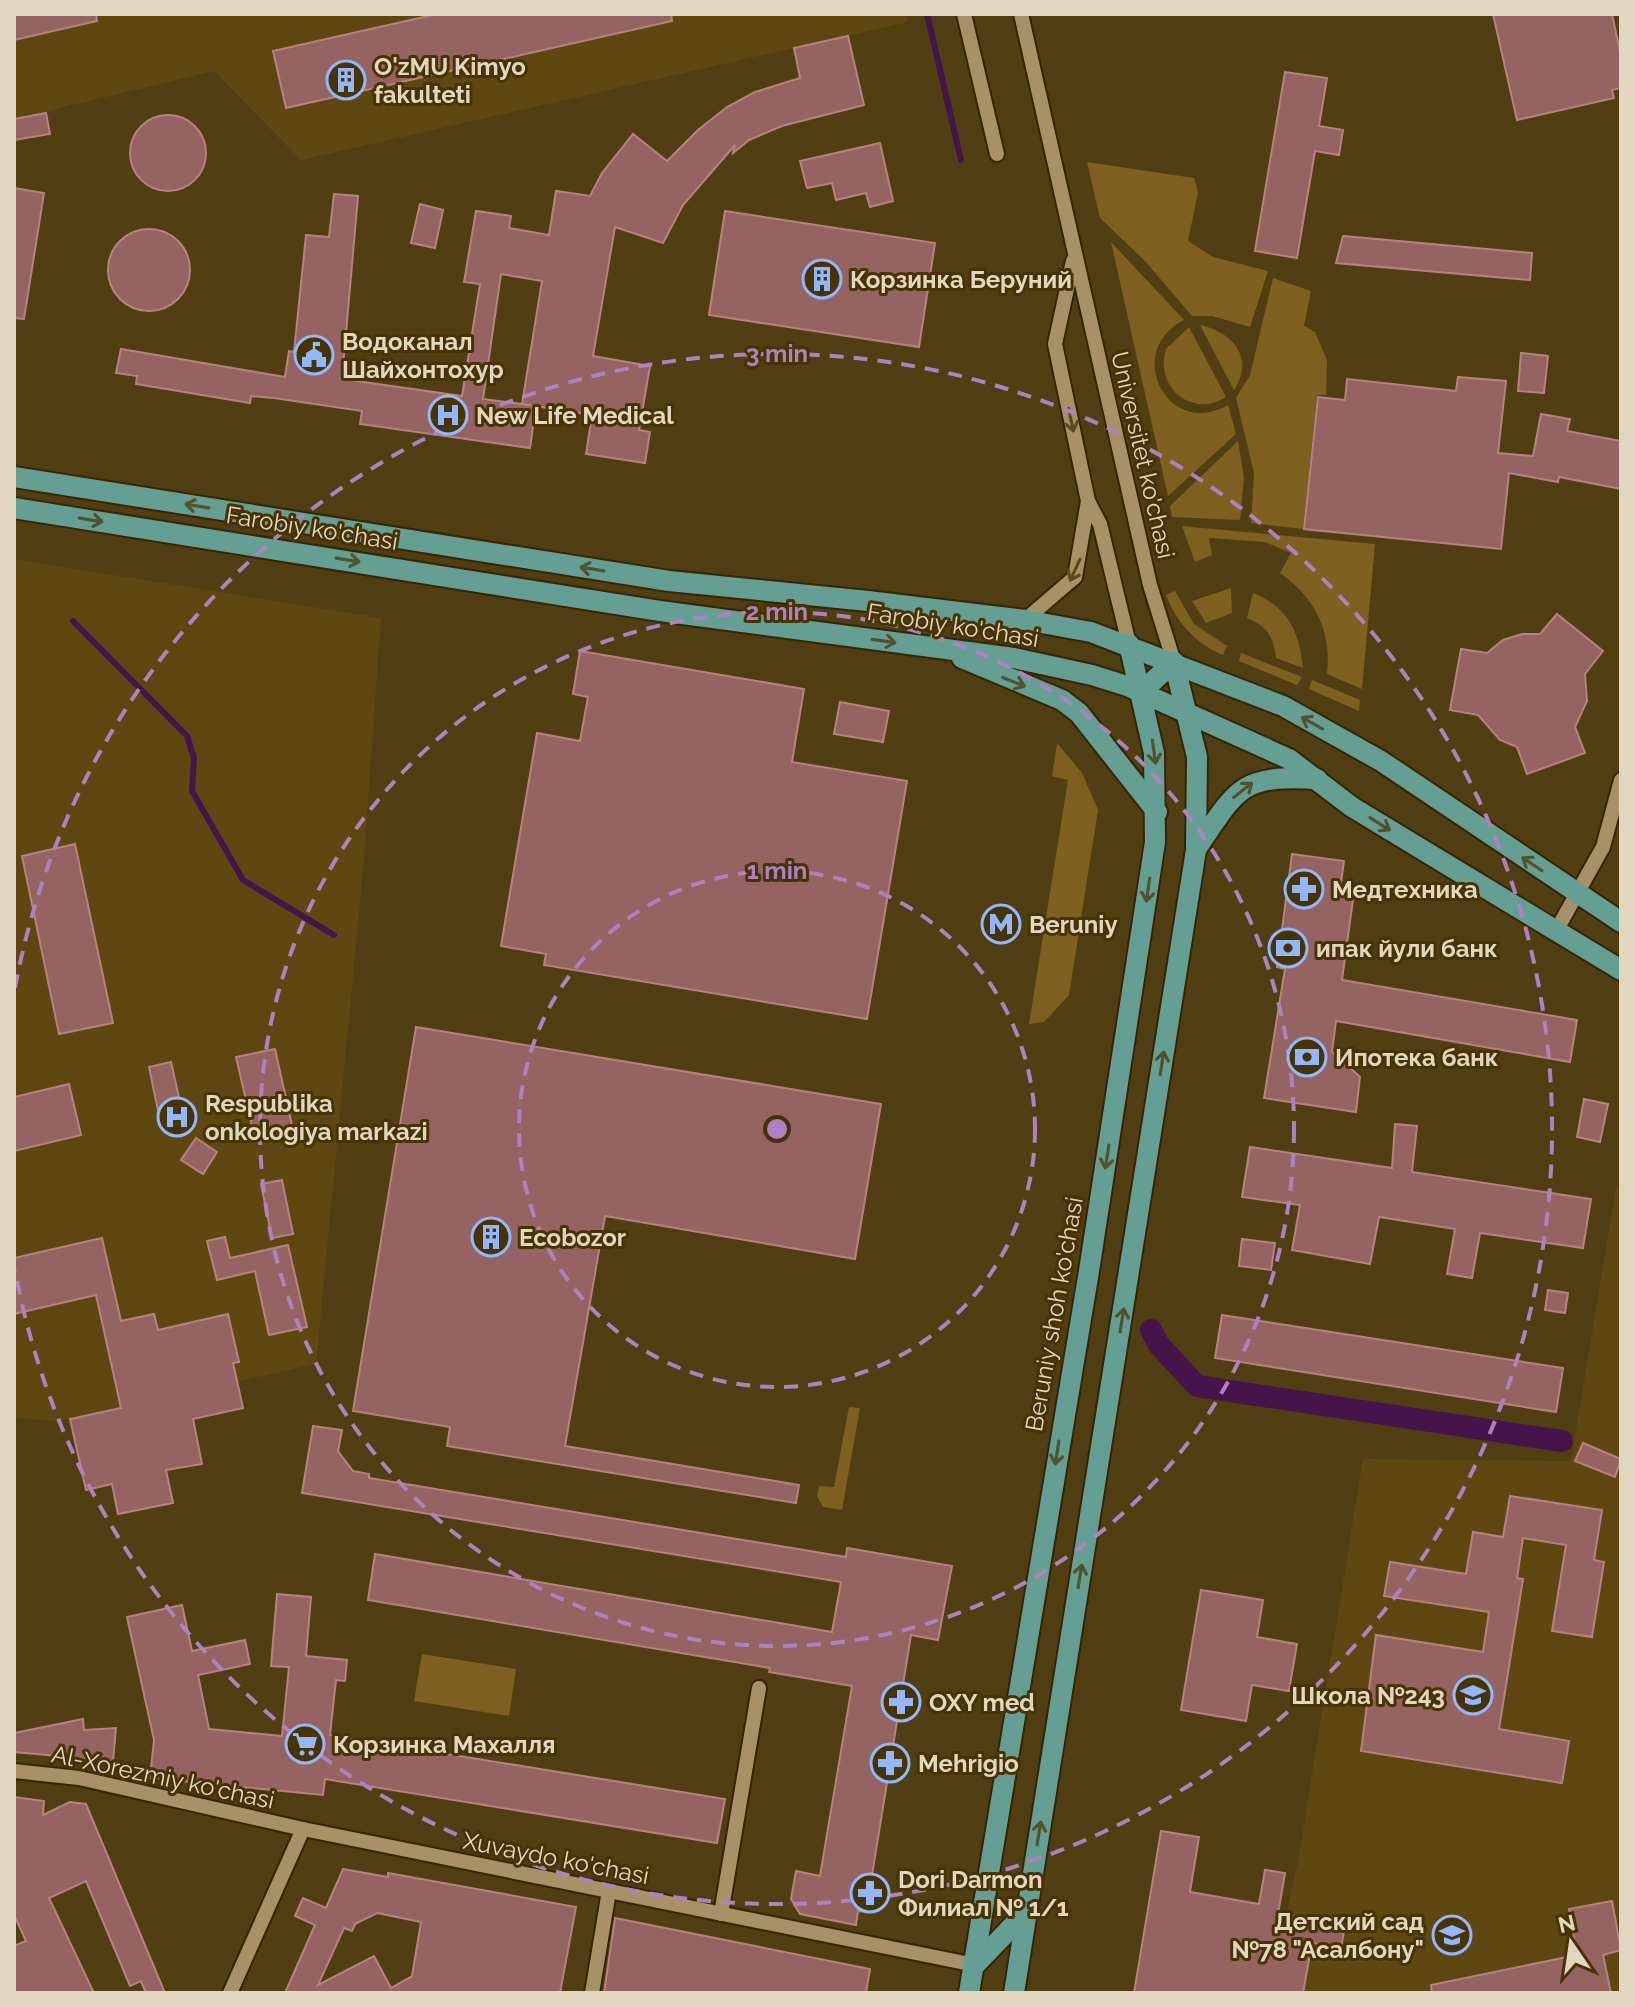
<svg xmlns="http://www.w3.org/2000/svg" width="1635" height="2007" viewBox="0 0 1635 2007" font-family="Raleway,sans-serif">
	<rect width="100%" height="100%" fill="#523e13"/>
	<g fill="#5f4712">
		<path d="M 14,14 L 906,14 L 908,22 L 301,160 L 214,71 L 14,119 Z"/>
		<path d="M 14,559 L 381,618 L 363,871 L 316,1364 L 58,1421 L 14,1418 Z"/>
		<path d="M 1621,1183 L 1621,1993 L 1269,1993 L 1298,1861 L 1363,1459 L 1571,1461 L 1616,1188 Z"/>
	</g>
	<g fill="#7e6021">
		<path d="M 1087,162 L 1194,178 L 1198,192 L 1188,241 L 1213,257 L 1268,271 L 1250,327 L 1212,316 L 1192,316 L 1145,261 L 1100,218 Z"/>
		<path d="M 1111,242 L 1184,320 C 1123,351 1167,440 1228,405 L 1236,434 L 1168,496 Z"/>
		<path d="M 1273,278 L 1311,291 L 1304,326 L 1315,332 L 1327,360 L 1326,395 L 1317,395 L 1303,529 L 1251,523 L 1254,473 L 1236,398 L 1250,375 Z"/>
		<path d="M 1200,325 C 1232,332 1255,357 1234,390 Z"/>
		<path d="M 1189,327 L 1226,397 C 1192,419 1154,387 1166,349 Z"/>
		<path d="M 1238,441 L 1244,477 L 1240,520 L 1172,517 L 1170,506 Z"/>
		<path d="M 1182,526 L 1375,544 L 1362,689 L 1327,674 C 1332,631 1315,598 1280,573 L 1291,553 L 1265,542 L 1209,538 L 1212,555 L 1195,562 Z"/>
		<path d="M 1231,588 L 1232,613 L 1206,623 L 1192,601 Z"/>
		<path d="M 1175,591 L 1194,624 L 1227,646 L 1223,655 C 1195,643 1177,623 1166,595 Z"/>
		<path d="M 1253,593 C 1289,608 1299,631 1303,668 L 1276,658 C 1274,637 1267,626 1247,618 Z"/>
		<path d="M 1241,653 L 1302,677 L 1297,685 L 1239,661 Z"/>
		<path d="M 1312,680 L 1360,700 L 1359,711 L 1309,689 Z"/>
		<path d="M 1057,743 L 1082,773 L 1098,810 L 1069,995 L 1044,1022 L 1029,1024 L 1068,780 L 1052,776 Z"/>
		<path d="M 849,1407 L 860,1408 L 842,1510 L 823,1507 L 817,1496 L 819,1486 L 834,1487 Z"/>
		<path d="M 422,1654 L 516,1669 L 509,1716 L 414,1701 Z"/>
	</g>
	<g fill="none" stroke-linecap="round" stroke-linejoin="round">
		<g stroke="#44144a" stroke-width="6">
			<path d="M 927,14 L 961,160"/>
			<path d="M 73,621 L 187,736 L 194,758 L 192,791 L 243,880 L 334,935"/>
		</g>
		<path stroke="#44144a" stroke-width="22" d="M 1151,1330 L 1159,1345 L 1197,1386 L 1562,1441"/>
	</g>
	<g fill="#956361" stroke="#b78380" stroke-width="2" fill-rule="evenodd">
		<path d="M 14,14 L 96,14 L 97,21 L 14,40 Z"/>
		<path d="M 437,14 L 671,14 L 672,21 L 286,108 L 273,51 Z"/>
		<path d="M 1493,14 L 1612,14 L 1621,56 L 1621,88 L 1612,90 L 1614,98 L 1517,120 Z"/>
		<path d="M 848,36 L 864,105 L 782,126 L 749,140 L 733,153 L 735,145 L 683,205 L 663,243 L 615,227 L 593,356 L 650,366 L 639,430 L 650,432 L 645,463 L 586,454 L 592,415 L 522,404 L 542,281 L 501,274 L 483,399 L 536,406 L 530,448 L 360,424 L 362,411 L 274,398 L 251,396 L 250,403 L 136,384 L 137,376 L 116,373 L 121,349 L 285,377 L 289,351 L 294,352 L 306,235 L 329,237 L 334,194 L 358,196 L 342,379 L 462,396 L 480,284 L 464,282 L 476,211 L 511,216 L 509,228 L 549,235 L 556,191 L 590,196 L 602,173 L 633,134 L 667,161 L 698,130 L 727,107 L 755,92 L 800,78 L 794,48 Z"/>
		<path d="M 1285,72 L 1327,78 L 1319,126 L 1343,130 L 1339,155 L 1315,151 L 1297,258 L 1255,251 Z"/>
		<path d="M 46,113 L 50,134 L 14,140 L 14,119 Z"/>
		<circle cx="168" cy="153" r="38"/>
		<path d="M 880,143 L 893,201 L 870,207 L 866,193 L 836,200 L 832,183 L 807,188 L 800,161 Z"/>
		<path d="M 14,188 L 44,193 L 24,319 L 14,318 Z"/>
		<path d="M 420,204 L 443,210 L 435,248 L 411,243 Z"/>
		<path d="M 725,211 L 935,243 L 919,347 L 709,315 Z"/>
		<circle cx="149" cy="270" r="41"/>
		<path d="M 1343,236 L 1532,253 L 1530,280 L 1336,263 Z"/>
		<path d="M 1521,353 L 1548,356 L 1544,393 L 1518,391 Z"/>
		<path d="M 1458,377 L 1506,381 L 1498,453 L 1533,456 L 1541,414 L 1570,419 L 1567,431 L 1621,441 L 1621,489 L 1559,477 L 1558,482 L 1509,473 L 1501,549 L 1304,529 L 1318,397 L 1345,400 L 1347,379 L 1456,391 Z"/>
		<path d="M 1557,614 L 1603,651 L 1585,674 L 1587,701 L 1575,727 L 1585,753 L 1527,774 L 1517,747 L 1500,740 L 1478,715 L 1450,710 L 1461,649 L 1487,653 L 1503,640 L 1522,634 L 1540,634 Z"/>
		<path d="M 580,651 L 804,689 L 792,762 L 907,781 L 867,1019 L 544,965 L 546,954 L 501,946 L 537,733 L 580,741 L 588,697 L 573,694 Z"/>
		<path d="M 840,702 L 889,711 L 883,742 L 834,734 Z"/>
		<path d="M 75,844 L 113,1023 L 59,1034 L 22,856 Z"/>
		<path d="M 1292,854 L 1344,861 L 1340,890 L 1354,892 L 1342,980 L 1577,1020 L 1570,1062 L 1336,1021 L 1332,1052 L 1360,1077 L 1356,1112 L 1264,1098 L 1285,969 L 1277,967 Z"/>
		<path d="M 416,1027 L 881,1104 L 855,1259 L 605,1216 L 565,1446 L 799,1485 L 796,1503 L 447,1446 L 450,1427 L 353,1411 Z"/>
		<path d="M 275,1049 L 293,1130 L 255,1139 L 236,1057 Z"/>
		<path d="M 171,1062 L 184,1120 L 161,1125 L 149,1067 Z"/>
		<path d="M 69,1084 L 81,1135 L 14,1151 L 14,1097 Z"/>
		<path d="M 1584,1099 L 1608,1104 L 1600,1142 L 1577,1137 Z"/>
		<path d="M 1395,1124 L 1417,1126 L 1412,1172 L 1591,1199 L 1583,1248 L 1480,1233 L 1472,1278 L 1447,1274 L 1455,1229 L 1379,1217 L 1370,1264 L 1292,1250 L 1300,1205 L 1242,1197 L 1250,1147 L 1392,1168 Z"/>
		<path d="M 196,1138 L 217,1152 L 203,1174 L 181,1160 Z"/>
		<path d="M 282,1180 L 293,1234 L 272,1238 L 261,1184 Z"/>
		<path d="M 225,1237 L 230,1258 L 288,1245 L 307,1327 L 269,1335 L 255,1271 L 217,1280 L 207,1241 Z"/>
		<path d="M 102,1238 L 121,1321 L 154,1314 L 158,1330 L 228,1314 L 239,1362 L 233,1363 L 243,1408 L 193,1419 L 202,1464 L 166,1470 L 173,1503 L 118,1514 L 112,1484 L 86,1490 L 70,1419 L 121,1408 L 96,1295 L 14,1314 L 14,1258 Z"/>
		<path d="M 1242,1239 L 1275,1243 L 1271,1270 L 1239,1266 Z"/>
		<path d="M 1548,1290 L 1568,1293 L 1565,1313 L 1545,1310 Z"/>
		<path d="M 1222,1315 L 1563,1368 L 1556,1412 L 1215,1358 Z"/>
		<path d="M 313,1426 L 342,1430 L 338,1451 L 353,1471 L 369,1474 L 369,1478 L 846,1557 L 847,1548 L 952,1566 L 938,1640 L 911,1635 L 866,1912 L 858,1911 L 856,1925 L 800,1914 L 791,1899 L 796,1871 L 820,1876 L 852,1686 L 769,1672 L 770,1668 L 368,1600 L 375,1554 L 832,1632 L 841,1582 L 302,1493 Z"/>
		<path d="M 1583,1443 L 1621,1459 L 1615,1477 L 1575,1461 Z"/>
		<path d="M 1510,1496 L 1602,1510 L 1594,1560 L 1604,1562 L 1592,1637 L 1552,1631 L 1566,1545 L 1523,1538 L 1517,1578 L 1523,1579 L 1499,1729 L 1569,1741 L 1562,1783 L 1361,1751 L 1376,1635 L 1483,1652 L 1489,1612 L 1384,1596 L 1390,1562 L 1466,1574 L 1473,1532 L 1503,1537 Z"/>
		<path d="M 1201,1590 L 1263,1600 L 1257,1637 L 1297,1644 L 1289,1691 L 1252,1685 L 1246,1721 L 1181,1710 Z"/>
		<path d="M 277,1594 L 311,1597 L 306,1656 L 347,1660 L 345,1681 L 336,1680 L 330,1735 L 725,1799 L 717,1843 L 325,1779 L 323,1795 L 150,1778 L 154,1740 L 127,1617 L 182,1605 L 192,1651 L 245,1640 L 250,1664 L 198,1675 L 209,1729 L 282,1736 L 289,1667 L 271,1666 Z"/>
		<path d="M 83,1719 L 84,1730 L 116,1728 L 113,1761 L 14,1752 L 14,1733 Z"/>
		<path d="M 14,1797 L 44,1801 L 43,1815 L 70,1802 L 86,1804 L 165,1993 L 146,1993 L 141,1981 L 130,1986 L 86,1881 L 49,1898 L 94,1993 L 14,1993 L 14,1946 L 26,1941 L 14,1915 Z"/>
		<path d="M 1161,1831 L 1199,1837 L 1190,1892 L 1259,1904 L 1265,1870 L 1285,1873 L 1278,1914 L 1345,1925 L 1341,1948 L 1312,1943 L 1303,1993 L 1134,1993 Z"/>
		<path d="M 343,1869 L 388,1877 L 388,1873 L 576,1907 L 560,1993 L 285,1993 L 315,1925 L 295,1916 L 303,1898 L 326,1908 ZM 377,1913 L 421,1922 L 412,1976 L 391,1988 L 374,1956 L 318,1985 L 344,1928 L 352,1931 L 355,1924 Z"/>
		<path d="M 1612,1901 L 1621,1950 L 1603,1955 L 1611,1993 L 1432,1993 L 1431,1985 L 1577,1955 L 1569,1909 Z"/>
		<path d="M 615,1918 L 870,1969 L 866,1993 L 604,1993 Z"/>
	</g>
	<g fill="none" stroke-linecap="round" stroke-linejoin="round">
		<defs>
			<g id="minor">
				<path d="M 964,14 L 997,154"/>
				<path d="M 1021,14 L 1150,585 L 1174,662"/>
				<path d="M 1073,261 L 1055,344 L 1088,501 L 1100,524 L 1129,644"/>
				<path d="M 1025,620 L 1075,577 L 1088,501"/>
				<path d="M 1556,931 L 1603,847 L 1621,780"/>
				<path d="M 14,1771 L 79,1778 L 303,1829 L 975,1965"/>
				<path d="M 721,1914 L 759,1688"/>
				<path d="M 230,1993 L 303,1829"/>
				<path d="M 592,1993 L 609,1891"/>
			</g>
			<g id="major">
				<path d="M 14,477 L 669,581 L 868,601 L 1025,620 L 1091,632 L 1283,706 L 1381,761 L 1621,922"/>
				<path d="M 14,508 L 660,611 L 1014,658 L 1092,675 L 1127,686 L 1289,759 L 1352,807 L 1621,970"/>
				<path d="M 962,658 L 1062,700 L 1079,713 L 1157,812"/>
				<path d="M 1141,692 L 1174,662"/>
				<path d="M 1197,848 C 1238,787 1241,775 1317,779"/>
				<path d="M 975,1965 L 1026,1912"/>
				<path d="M 969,1993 L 1089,1271 L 1155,842 L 1154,753 L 1129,644"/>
				<path d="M 1014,1993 L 1196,850 L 1197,757 L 1174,662"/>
			</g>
		</defs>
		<use href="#minor" stroke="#352504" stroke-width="18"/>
		<use href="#major" stroke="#352504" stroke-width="24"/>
		<use href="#minor" stroke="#a89166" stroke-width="14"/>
		<use href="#major" stroke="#659f94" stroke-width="20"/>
	</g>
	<defs><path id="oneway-shaft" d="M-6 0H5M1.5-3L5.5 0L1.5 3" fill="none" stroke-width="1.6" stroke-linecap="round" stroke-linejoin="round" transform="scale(2)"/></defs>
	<g stroke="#604a1d">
		<use href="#oneway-shaft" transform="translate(1071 420) rotate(78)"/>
		<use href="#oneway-shaft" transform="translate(1075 570) rotate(115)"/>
	</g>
	<g stroke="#515330">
		<use href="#oneway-shaft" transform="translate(197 506) rotate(-171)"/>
		<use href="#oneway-shaft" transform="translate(91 520) rotate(9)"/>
		<use href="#oneway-shaft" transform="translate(348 560) rotate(9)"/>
		<use href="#oneway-shaft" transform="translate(592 569) rotate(-171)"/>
		<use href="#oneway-shaft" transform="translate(884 641) rotate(8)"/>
		<use href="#oneway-shaft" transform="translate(1014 682) rotate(22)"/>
		<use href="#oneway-shaft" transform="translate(1312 723) rotate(-151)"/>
		<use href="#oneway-shaft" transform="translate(1154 752) rotate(82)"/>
		<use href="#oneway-shaft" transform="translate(1243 790) rotate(-38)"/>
		<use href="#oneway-shaft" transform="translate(1380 824) rotate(32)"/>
		<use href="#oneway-shaft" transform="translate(1532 864) rotate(-146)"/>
		<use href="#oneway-shaft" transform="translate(1148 890) rotate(98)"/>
		<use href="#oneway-shaft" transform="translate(1162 1063) rotate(-81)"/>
		<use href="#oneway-shaft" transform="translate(1107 1157) rotate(99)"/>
		<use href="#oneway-shaft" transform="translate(1122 1320) rotate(-81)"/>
		<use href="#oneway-shaft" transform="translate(1057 1453) rotate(99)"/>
		<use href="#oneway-shaft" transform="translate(1080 1576) rotate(-81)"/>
		<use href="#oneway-shaft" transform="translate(1039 1833) rotate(-81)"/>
	</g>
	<g fill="none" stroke="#ae81c0" stroke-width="4" stroke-dasharray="14 10">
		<circle cx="777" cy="1129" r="258"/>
		<circle cx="777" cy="1129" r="517"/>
		<path d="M15 988A775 775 0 1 1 15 1270"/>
	</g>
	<defs>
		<symbol id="building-ring" viewBox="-11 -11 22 22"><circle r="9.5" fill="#483305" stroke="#92b7fd" stroke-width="1.5"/><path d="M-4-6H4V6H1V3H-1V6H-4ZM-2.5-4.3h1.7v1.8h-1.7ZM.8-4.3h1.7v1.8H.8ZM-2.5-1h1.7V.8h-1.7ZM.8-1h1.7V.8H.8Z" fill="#92b7fd"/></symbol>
		<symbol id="civic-ring" viewBox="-11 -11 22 22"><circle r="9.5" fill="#483305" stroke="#92b7fd" stroke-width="1.5"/><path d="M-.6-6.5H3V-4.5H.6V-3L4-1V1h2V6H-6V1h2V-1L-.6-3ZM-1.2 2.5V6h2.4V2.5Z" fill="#92b7fd"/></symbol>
		<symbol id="hospital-ring" viewBox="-11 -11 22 22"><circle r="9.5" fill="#483305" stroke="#92b7fd" stroke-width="1.5"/><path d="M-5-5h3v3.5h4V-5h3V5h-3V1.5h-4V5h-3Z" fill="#92b7fd"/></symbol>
		<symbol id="pharmacy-ring" viewBox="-11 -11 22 22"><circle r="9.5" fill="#483305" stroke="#92b7fd" stroke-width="1.5"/><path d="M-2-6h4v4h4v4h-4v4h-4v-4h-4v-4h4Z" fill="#92b7fd"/></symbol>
		<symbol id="metro-ring" viewBox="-11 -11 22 22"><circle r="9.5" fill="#483305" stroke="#92b7fd" stroke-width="1.5"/><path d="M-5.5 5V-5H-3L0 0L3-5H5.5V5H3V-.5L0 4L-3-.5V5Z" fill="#92b7fd"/></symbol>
		<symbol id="bank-ring" viewBox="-11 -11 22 22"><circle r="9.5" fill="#483305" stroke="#92b7fd" stroke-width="1.5"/><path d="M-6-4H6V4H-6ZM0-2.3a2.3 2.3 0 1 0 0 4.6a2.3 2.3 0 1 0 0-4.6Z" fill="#92b7fd"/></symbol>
		<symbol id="school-ring" viewBox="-11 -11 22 22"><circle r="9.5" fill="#483305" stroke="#92b7fd" stroke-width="1.5"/><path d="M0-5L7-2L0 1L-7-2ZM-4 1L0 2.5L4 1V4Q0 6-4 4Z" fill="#92b7fd"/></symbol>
		<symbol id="supermarket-ring" viewBox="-11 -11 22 22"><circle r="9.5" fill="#483305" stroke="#92b7fd" stroke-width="1.5"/><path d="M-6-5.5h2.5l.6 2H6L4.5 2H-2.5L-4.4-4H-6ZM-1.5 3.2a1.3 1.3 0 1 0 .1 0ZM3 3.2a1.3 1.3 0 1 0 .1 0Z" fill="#92b7fd"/></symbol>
	</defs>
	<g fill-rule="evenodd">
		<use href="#building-ring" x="324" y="58" width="44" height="44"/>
		<use href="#building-ring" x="800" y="257" width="44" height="44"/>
		<use href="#civic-ring" x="292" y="333" width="44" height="44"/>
		<use href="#hospital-ring" x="426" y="393" width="44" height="44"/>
		<use href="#pharmacy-ring" x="1282" y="867" width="44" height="44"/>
		<use href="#metro-ring" x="979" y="902" width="44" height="44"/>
		<use href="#bank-ring" x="1266" y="926" width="44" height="44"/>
		<use href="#bank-ring" x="1285" y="1035" width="44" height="44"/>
		<use href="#hospital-ring" x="155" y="1095" width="44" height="44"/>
		<use href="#building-ring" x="469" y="1215" width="44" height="44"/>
		<use href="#school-ring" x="1451" y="1673" width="44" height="44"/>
		<use href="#pharmacy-ring" x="879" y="1680" width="44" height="44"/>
		<use href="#supermarket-ring" x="283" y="1722" width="44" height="44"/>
		<use href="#pharmacy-ring" x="868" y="1741" width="44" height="44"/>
		<use href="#pharmacy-ring" x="848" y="1871" width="44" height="44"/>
		<use href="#school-ring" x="1430" y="1913" width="44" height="44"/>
	</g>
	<g text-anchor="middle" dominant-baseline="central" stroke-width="6" stroke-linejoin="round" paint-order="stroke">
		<g font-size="24" font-weight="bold" fill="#e2d6c0" stroke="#483305" text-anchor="start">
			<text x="374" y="66">O'zMU Kimyo<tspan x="374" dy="28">fakulteti</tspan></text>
			<text x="850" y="279">Корзинка Беруний</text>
			<text x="342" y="341">Водоканал<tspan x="342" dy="28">Шайхонтохур</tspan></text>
			<text x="476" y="415">New Life Medical</text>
			<text x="1332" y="889">Медтехника</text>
			<text x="1029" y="924">Beruniy</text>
			<text x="1316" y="948">ипак йули банк</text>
			<text x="1335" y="1057">Ипотека банк</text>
			<text x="205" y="1103">Respublika<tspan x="205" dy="28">onkologiya markazi</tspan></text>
			<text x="519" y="1237">Ecobozor</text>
			<text x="1445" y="1695" text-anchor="end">Школа №243</text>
			<text x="929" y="1702">OXY med</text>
			<text x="333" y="1744">Корзинка Махалля</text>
			<text x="918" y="1763">Mehrigio</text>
			<text x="898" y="1879">Dori Darmon<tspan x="898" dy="28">Филиал № 1/1</tspan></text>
			<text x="1424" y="1921" text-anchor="end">Детский сад<tspan x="1424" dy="28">№78 "Асалбону"</tspan></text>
		</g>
		<g font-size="24" fill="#e2d6c0" stroke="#483305">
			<text transform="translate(1143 455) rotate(77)">Universitet ko'chasi</text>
			<text transform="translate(312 528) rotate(9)">Farobiy ko'chasi</text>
			<text transform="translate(953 625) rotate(9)">Farobiy ko'chasi</text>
			<text transform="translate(1054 1314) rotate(-80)">Beruniy shoh ko'chasi</text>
			<text transform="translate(163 1777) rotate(12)">Al-Xorezmiy ko'chasi</text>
			<text transform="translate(556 1858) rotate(11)">Xuvaydo ko'chasi</text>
		</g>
	</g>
	<circle cx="777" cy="1129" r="12" fill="#ae81c0" stroke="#483305" stroke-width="4"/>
	<g font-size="24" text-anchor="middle" font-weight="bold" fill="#ae81c0" stroke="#483305" stroke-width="6" stroke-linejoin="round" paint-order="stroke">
		<text x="777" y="362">3 min</text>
		<text x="777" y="620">2 min</text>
		<text x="777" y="879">1 min</text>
	</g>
	<rect width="1635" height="2007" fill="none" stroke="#e2d6c0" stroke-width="32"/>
	<g transform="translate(1571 1943) rotate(347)" stroke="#483305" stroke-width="6" paint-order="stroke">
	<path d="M0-6L14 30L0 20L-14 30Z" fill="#e2d6c0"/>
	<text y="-12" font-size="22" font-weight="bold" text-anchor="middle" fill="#e2d6c0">N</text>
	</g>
</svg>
